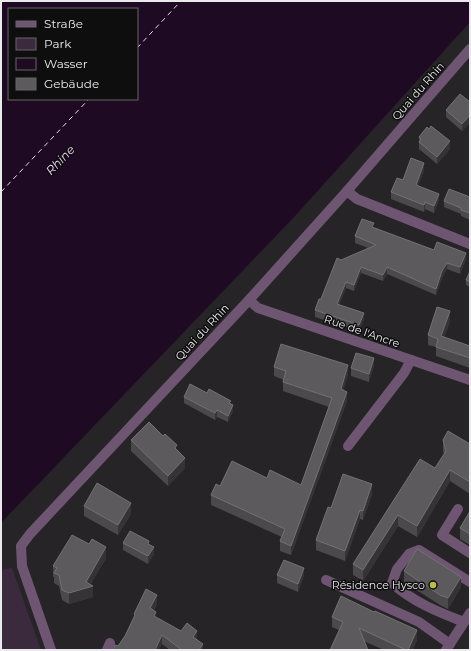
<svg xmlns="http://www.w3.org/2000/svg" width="471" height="651" viewBox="0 0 471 651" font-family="Montserrat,sans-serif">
	<rect width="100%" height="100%" fill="#262426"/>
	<path fill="#3b2a3d" d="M 12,568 L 41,650 L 1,650 L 1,570 Z"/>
	<path fill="#1f0a23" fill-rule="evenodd" d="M 1,1 L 470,1 L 470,22 L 295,216 L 1,523 ZM 9,9 L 137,9 L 137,99 L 9,99 Z"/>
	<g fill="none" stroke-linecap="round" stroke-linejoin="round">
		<g stroke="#f6d2fc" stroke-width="1" stroke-dasharray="5 4" stroke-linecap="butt">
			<path d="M 137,48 L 181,1"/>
			<path d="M 1,192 L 89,99"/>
		</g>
		<g stroke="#6e5672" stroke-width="10">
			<path d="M 347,191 L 357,199 L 470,244"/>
			<path d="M 249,300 L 258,308 L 470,380"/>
			<path d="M 348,446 L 404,373 L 411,360"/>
			<path d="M 458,509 L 442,535 L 470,553"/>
			<path d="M 326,580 L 419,622 L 450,644"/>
			<path d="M 464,622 C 438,612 413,602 392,583 L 397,569 L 409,554 L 419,550 L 470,582"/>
			<path d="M 51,650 L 22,566 L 21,546 L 30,534 L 249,300 L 347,191 L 470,49"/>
			<path d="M 107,650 L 110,643"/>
			<path d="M 446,650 L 470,613"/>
		</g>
	</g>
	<g fill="#4b494c">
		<path d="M 470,102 L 470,122 L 462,131 L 446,117 L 446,110 Z"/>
		<path d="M 419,137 L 450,149 L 437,164 L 419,149 Z"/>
		<path d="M 424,170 L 418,186 L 439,200 L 434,213 L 425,209 L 424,212 L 391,199 L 391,192 L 403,180 Z"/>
		<path d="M 470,197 L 470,220 L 461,216 L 461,214 L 444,207 L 444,201 Z"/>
		<path d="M 374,228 L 434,250 L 466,259 L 460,274 L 447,269 L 442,278 L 436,295 L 387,274 L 383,281 L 361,273 L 354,291 L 346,288 L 339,305 L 364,319 L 359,331 L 315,317 L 315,310 L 341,260 L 368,248 L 355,243 L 355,236 Z"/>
		<path d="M 470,271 L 470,287 L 466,285 L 466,280 Z"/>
		<path d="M 450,321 L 444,338 L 470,346 L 470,368 L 436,356 L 436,347 L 428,345 L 428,335 Z"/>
		<path d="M 374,365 L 369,382 L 351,376 L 351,368 Z"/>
		<path d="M 274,367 L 348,375 L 343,390 L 347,401 L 291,555 L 280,551 L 280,541 L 282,537 L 211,505 L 211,495 L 220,486 L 267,478 L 301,485 L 329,407 L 283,391 L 283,382 L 284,380 L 274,376 Z"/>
		<path d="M 207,393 L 231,404 L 233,411 L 228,422 L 217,417 L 215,420 L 184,403 L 184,397 Z"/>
		<path d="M 131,440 L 177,450 L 185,468 L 168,486 L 131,451 Z"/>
		<path d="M 443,440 L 470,444 L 470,494 L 450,481 L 417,537 L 398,526 L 363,581 L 353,575 L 353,564 L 435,468 L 444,455 L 443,451 Z"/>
		<path d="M 372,494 L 363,520 L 360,519 L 345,561 L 316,550 L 316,540 L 331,508 Z"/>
		<path d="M 84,506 L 131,514 L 118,535 L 84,516 Z"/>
		<path d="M 470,511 L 470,545 L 460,539 L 460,528 Z"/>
		<path d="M 123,543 L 149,544 L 154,554 L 148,564 L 123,550 Z"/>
		<path d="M 106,558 L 90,585 L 93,597 L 69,604 L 62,600 L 59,586 L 54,583 L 54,577 L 53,577 L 53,566 Z"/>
		<path d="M 404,571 L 461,587 L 448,609 L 440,605 L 404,582 Z"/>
		<path d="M 277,575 L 304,575 L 298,592 L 277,583 Z"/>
		<path d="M 157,604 L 154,610 L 156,618 L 197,640 L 203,650 L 170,650 L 162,644 L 118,646 L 125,636 L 134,619 L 134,614 Z"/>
		<path d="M 332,617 L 417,640 L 413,650 L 384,650 L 332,627 Z"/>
	</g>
	<g fill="#353336">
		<path d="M 470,115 L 470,122 L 462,131 L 462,124 Z"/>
		<path d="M 450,141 L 450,149 L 437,164 L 437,157 Z"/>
		<path d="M 424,163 L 424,170 L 416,192 L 416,185 Z"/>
		<path d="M 439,194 L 439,200 L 434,213 L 434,206 Z"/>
		<path d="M 425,202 L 425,209 L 424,212 L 424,205 Z"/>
		<path d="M 466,253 L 466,259 L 460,274 L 460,267 Z"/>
		<path d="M 447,263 L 447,269 L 442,278 L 436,295 L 436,289 L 442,271 Z"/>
		<path d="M 361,267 L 361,273 L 354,291 L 354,285 Z"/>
		<path d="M 387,267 L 387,274 L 383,281 L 383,275 Z"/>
		<path d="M 346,282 L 346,288 L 337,311 L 337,304 Z"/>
		<path d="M 450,311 L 450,321 L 441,346 L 441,336 Z"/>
		<path d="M 364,313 L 364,319 L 359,331 L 359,325 Z"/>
		<path d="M 374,358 L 374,365 L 369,382 L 369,374 Z"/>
		<path d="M 348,365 L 348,375 L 341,399 L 341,389 Z"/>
		<path d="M 347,392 L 347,401 L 291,555 L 291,546 Z"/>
		<path d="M 233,405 L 233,411 L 228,422 L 228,416 Z"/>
		<path d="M 217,410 L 217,417 L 215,420 L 215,413 Z"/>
		<path d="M 185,458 L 185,468 L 168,486 L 168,476 Z"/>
		<path d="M 450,470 L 450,481 L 417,537 L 417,526 Z"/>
		<path d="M 372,484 L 372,494 L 363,520 L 363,511 Z"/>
		<path d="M 131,503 L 131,514 L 118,535 L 118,525 Z"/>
		<path d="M 360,510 L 360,519 L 345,561 L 345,551 Z"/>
		<path d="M 398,515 L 398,526 L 363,581 L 363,570 Z"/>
		<path d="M 106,547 L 106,558 L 89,587 L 93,586 L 93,597 L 69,604 L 69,593 L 86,582 Z"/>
		<path d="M 154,547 L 154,554 L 148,564 L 148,556 Z"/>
		<path d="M 304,568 L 304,575 L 298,592 L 298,584 Z"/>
		<path d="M 461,577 L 461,587 L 448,609 L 448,598 Z"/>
		<path d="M 157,595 L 157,604 L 150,617 L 150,608 Z"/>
		<path d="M 156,612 L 156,621 L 154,616 Z"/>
		<path d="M 417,630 L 417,640 L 413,650 L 408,650 Z"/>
		<path d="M 197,631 L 197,640 L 193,646 L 193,637 Z"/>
		<path d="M 162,635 L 162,644 L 159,650 L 155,650 Z"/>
		<path d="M 203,644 L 203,650 L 199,650 Z"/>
	</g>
	<g fill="#5c5a5d" stroke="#727173">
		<path d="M 460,94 L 470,102 L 470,115 L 462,124 L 446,110 Z"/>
		<path d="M 431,126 L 450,141 L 437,157 L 419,142 L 421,139 L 419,137 L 427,127 L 429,129 Z"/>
		<path d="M 411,158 L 424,163 L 416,185 L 439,194 L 434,206 L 425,202 L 424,205 L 391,192 L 397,178 L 403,180 Z"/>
		<path d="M 449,189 L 470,197 L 470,213 L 461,210 L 461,208 L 444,201 Z"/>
		<path d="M 362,219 L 374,223 L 372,227 L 434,250 L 437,242 L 466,253 L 460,267 L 447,263 L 442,271 L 436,289 L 387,267 L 383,275 L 361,267 L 354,285 L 346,282 L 337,304 L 364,313 L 359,325 L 315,310 L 319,299 L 321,299 L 337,258 L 341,260 L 376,245 L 355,236 Z"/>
		<path d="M 470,271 L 470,282 L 466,280 Z"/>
		<path d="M 437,307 L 450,311 L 441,336 L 470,346 L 470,358 L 436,347 L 438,339 L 428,335 Z"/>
		<path d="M 281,344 L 348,365 L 341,389 L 347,392 L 291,546 L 280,541 L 285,529 L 211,495 L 216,484 L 220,486 L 232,461 L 267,478 L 270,470 L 301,485 L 332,398 L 283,382 L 286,371 L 274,367 Z"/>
		<path d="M 356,353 L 374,358 L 369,374 L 351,368 Z"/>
		<path d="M 190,384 L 207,393 L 209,389 L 231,401 L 229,403 L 233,405 L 228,416 L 217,410 L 215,413 L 184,397 Z"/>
		<path d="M 149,422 L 163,436 L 165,434 L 177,445 L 175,448 L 185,458 L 168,476 L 131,440 Z"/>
		<path d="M 448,431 L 470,444 L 470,482 L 450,470 L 417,526 L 398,515 L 363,570 L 353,564 L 420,459 L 435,468 L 446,451 L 443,440 Z"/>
		<path d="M 343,474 L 372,484 L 363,511 L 360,510 L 345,551 L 316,540 L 328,507 L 331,508 Z"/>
		<path d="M 97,483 L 131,503 L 118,525 L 84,506 Z"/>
		<path d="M 470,511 L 470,534 L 460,528 Z"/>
		<path d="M 130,531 L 149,541 L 148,544 L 154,547 L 148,556 L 123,543 Z"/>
		<path d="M 72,535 L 89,544 L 92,539 L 106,547 L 86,582 L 93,586 L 69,593 L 62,590 L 59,575 L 54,573 L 57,568 L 53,566 Z"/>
		<path d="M 417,549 L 461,577 L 448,598 L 440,595 L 404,571 Z"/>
		<path d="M 284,560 L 304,568 L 298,584 L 277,575 Z"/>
		<path d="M 146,589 L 157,595 L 150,608 L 156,612 L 154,616 L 181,631 L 187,623 L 197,631 L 193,637 L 203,644 L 199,650 L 182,650 L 162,635 L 155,650 L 113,650 L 115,645 L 118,646 L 125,636 L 135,615 L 134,614 Z"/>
		<path d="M 341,596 L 374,612 L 375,611 L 417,630 L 408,650 L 406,650 L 359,628 L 368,650 L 330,650 L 343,622 L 332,617 Z"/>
	</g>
	<circle fill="#bbc045" stroke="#0e0e0f" stroke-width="1.5" cx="433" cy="585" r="4"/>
	<g text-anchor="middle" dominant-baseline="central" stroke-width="3" stroke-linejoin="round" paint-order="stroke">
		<g font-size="11" fill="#eae9eb" stroke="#0e0e0f">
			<text transform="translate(418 91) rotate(-49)">Quai du Rhin</text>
			<text transform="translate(362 331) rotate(19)">Rue de l'Ancre</text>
			<text transform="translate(202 332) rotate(-47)">Quai du Rhin</text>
		</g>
		<g font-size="11" fill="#eae9eb" stroke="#0e0e0f" text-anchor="end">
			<text x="425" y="585">Résidence Hysco</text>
		</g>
		<g font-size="12" font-style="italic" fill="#f6d2fc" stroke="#0e0e0f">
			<text transform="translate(60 160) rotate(-46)">Rhine</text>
		</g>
	</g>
	<rect width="471" height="651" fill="none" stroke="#eae9eb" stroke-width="4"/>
	<rect x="8" y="8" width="130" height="92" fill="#0e0e0f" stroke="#666667"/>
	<rect x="16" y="21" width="20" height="6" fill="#6e5672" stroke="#666667"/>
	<text x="44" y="28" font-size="12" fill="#eae9eb">Straße</text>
	<rect x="16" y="38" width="20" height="12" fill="#3b2a3d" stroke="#666667"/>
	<text x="44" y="48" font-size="12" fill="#eae9eb">Park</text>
	<rect x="16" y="58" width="20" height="12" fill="#1f0a23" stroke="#666667"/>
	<text x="44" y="68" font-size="12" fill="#eae9eb">Wasser</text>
	<rect x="16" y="78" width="20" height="12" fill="#5c5a5d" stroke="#666667"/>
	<text x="44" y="88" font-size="12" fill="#eae9eb">Gebäude</text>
</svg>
